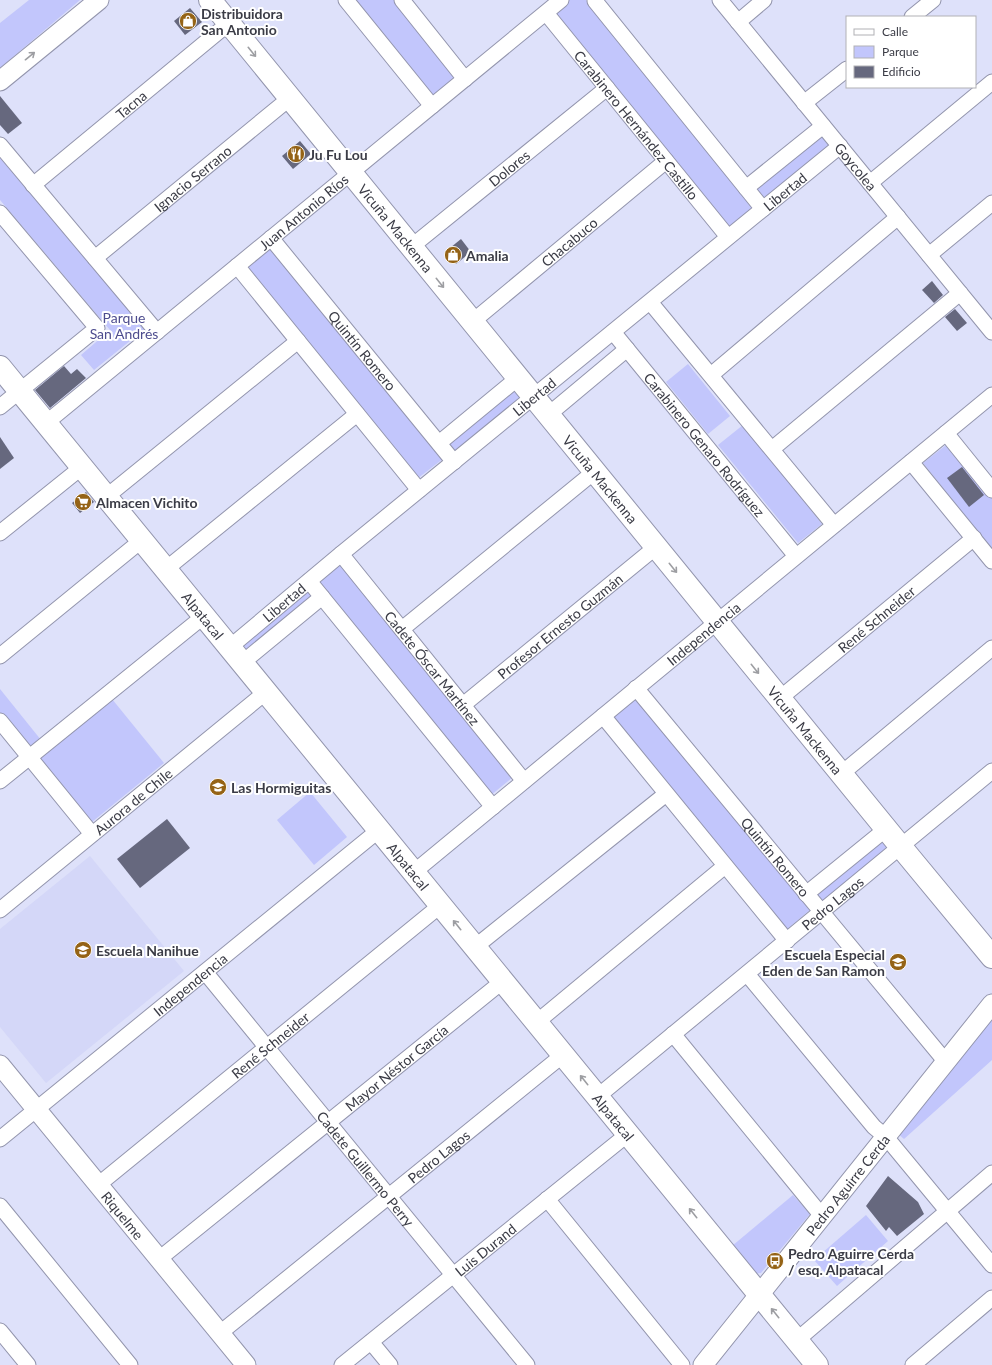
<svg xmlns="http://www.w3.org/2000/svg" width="992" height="1365" viewBox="0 0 992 1365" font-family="Lato,sans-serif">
	<rect width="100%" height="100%" fill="#dee1fa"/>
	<path fill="#d4d7f8" d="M 90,856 L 184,971 L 46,1083 L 0,1027 L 0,929 Z"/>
	<g fill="#c2c6fc">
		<path d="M 29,0 L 80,0 L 0,68 L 0,23 Z"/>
		<path d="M 353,0 L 397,0 L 458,75 L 432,96 Z"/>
		<path d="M 566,0 L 586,0 L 754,207 L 727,228 L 552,12 Z"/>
		<path d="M 821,131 L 833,147 L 764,202 L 751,186 Z"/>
		<path d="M 0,158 L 146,328 L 94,370 L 81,355 L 110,330 L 0,200 Z"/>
		<path d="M 269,244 L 444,458 L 417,479 L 243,265 Z"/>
		<path d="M 688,364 L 730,416 L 708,434 L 666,382 Z"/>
		<path d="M 515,386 L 525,399 L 455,456 L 445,444 Z"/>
		<path d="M 743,425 L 822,524 L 798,543 L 718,445 Z"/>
		<path d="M 950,442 L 992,494 L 992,550 L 923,463 Z"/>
		<path d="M 340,562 L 513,777 L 490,796 L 317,582 Z"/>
		<path d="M 307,587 L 316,597 L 246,656 L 237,645 Z"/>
		<path d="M 0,689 L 41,740 L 30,752 L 0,716 Z"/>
		<path d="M 638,697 L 811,909 L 785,931 L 613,717 Z"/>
		<path d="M 112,699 L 164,763 L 92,822 L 40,759 Z"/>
		<path d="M 310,792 L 347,837 L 314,865 L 277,820 Z"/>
		<path d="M 881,839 L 890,849 L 821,906 L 812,895 Z"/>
		<path d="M 992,1015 L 992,1060 L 904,1139 L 897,1133 Z"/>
		<path d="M 793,1195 L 810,1214 L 761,1273 L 753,1274 L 732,1246 Z"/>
		<path d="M 866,1215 L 888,1241 L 837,1286 L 814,1260 Z"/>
	</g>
	<g fill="#66687e">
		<path d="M 190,8 L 202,22 L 185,35 L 174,21 Z"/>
		<path d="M 0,96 L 22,123 L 8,134 L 0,125 Z"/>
		<path d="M 300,141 L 311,154 L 293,169 L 282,156 Z"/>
		<path d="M 461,239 L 471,252 L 456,264 L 445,252 Z"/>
		<path d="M 932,281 L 943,295 L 934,303 L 922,290 Z"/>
		<path d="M 955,309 L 967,323 L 957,331 L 945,317 Z"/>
		<path d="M 64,366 L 71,374 L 77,369 L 86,378 L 50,408 L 35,390 Z"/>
		<path d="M 0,437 L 14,458 L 0,469 Z"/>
		<path d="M 962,467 L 984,495 L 969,507 L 947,478 Z"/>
		<path d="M 86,492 L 94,502 L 80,513 L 72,503 Z"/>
		<path d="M 167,819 L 190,848 L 140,888 L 117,859 Z"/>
		<path d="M 888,1176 L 918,1202 L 924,1214 L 897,1236 L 889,1227 L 886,1231 L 866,1206 Z"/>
	</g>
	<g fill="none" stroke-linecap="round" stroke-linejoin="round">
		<defs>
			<g id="minor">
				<path d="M 346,0 L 432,106"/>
				<path d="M 402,0 L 465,79"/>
				<path d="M 596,0 L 595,1 L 763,209"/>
				<path id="s1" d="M 720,0 L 992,332"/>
				<path id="s2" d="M 546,13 L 728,237"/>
				<path d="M 912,17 L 933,0"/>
				<path d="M 738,22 L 764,0"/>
				<path d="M 804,103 L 847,69"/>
				<path d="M 0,145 L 157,332"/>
				<path d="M 870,183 L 992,82"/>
				<path id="s3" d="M 33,185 L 229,23"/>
				<path d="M 746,188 L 823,126"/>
				<path d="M 0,213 L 97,328 L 0,407"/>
				<path id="s4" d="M 271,238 L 454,462"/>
				<path id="s5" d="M 411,247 L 607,88"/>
				<path d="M 929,255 L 992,203"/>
				<path id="s6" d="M 95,258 L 290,98"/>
				<path d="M 237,266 L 419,490"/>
				<path d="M 650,302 L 834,525"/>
				<path id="s7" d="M 472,322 L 666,161"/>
				<path id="s8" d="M 613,332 L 796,556"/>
				<path d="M 711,375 L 898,217"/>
				<path d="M 548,415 L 627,349"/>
				<path id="s9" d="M 46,423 L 561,0"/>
				<path d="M 946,433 L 992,490"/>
				<path d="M 439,443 L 518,378"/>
				<path d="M 772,449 L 960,293"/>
				<path d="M 911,462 L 992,561"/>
				<path d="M 106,497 L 298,341"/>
				<path d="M 0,533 L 82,467"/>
				<path id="s10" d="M 341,554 L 524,781"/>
				<path d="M 166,569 L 357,414"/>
				<path d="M 309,581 L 493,807"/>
				<path d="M 402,629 L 594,472"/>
				<path id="s11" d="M 230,647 L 341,554 L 840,146"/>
				<path d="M 0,656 L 142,540"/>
				<path d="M 242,663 L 322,597"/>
				<path id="s12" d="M 636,688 L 946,1062"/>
				<path id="s13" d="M 779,699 L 974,538"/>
				<path id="s14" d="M 463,705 L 656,547"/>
				<path d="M 603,716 L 787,941"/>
				<path d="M 0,721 L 92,834"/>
				<path d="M 841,774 L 992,648"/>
				<path d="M 0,781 L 204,616"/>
				<path id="s15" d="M 414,872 L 992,395"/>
				<path d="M 806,894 L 886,829"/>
				<path id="s16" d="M 0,910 L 266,692"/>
				<path d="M 475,947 L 666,794"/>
				<path id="s17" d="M 205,972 L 527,1365"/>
				<path d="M 747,974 L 874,1127 L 886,1137 L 992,1265"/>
				<path d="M 537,1022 L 725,866"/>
				<path d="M 673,1034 L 822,1216"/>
				<path id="s18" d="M 597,1097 L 992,771"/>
				<path id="s19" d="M 0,1139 L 379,830"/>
				<path id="s20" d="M 98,1185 L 441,905"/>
				<path d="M 547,1199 L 682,1365"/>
				<path d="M 0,1206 L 130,1365"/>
				<path id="s21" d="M 159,1259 L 503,981"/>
				<path d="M 0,1331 L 28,1365"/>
				<path id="s22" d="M 220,1333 L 563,1055"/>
				<path d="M 797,1340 L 992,1173"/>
				<path d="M 371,1342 L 390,1365"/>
				<path id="s23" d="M 342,1365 L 628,1134"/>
				<path d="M 913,1365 L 992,1298"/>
			</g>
			<g id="tertiary">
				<path d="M 0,81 L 99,0"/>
				<path id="s24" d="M 0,1065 L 246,1365"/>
				<path id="s25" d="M 703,1365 L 992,1004"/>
			</g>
			<g id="secondary">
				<path id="s26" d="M 210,0 L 901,847 L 992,957"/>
				<path id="s27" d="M 0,367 L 817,1365"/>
			</g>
		</defs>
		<use href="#minor" stroke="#9395ad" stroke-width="17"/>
		<use href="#tertiary" stroke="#9395ad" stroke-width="21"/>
		<use href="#secondary" stroke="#9395ad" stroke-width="24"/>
		<use href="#minor" stroke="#fff" stroke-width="15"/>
		<use href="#tertiary" stroke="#fff" stroke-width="19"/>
		<use href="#secondary" stroke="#fff" stroke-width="22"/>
	</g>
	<defs><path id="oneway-shaft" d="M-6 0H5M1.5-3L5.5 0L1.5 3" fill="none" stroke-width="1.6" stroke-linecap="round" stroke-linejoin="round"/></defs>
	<g stroke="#9d9ea2">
		<use href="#oneway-shaft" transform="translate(252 52) rotate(51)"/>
		<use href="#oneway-shaft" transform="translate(30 56) rotate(-39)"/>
		<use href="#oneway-shaft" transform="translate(440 283) rotate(51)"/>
		<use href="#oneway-shaft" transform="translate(673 568) rotate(51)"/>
		<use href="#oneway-shaft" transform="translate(755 669) rotate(51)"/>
		<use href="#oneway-shaft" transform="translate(457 925) rotate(-129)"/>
		<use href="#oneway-shaft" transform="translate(584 1080) rotate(-129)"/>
		<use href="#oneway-shaft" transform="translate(693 1213) rotate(-129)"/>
		<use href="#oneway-shaft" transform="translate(775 1313) rotate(-129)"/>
	</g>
	<defs>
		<symbol id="shop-disc" viewBox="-11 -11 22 22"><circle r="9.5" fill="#956316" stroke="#fff"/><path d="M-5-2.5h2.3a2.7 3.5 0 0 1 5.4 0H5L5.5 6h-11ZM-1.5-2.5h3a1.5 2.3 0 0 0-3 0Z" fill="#fff"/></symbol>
		<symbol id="restaurant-disc" viewBox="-11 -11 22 22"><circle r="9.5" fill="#956316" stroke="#fff"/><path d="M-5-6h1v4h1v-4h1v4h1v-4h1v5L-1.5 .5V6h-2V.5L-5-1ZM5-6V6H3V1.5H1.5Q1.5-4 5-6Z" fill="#fff"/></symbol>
		<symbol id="supermarket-disc" viewBox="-11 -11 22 22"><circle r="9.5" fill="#956316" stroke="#fff"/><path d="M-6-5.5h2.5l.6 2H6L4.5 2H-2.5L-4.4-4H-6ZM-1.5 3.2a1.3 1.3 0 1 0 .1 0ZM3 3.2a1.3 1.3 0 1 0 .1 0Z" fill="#fff"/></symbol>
		<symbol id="school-disc" viewBox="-11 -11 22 22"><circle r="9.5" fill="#956316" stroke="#fff"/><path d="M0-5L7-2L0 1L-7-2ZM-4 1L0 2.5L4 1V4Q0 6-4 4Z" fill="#fff"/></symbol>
		<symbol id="bus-disc" viewBox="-11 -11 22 22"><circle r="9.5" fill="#956316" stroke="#fff"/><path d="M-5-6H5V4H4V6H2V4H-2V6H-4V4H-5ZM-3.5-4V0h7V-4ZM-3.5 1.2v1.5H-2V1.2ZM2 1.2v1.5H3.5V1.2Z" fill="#fff"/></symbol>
	</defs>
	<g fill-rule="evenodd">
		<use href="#shop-disc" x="178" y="11" width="20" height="20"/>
		<use href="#restaurant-disc" x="286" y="144" width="20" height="20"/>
		<use href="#shop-disc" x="443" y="245" width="20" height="20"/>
		<use href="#supermarket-disc" x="73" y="492" width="20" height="20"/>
		<use href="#school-disc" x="208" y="777" width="20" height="20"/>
		<use href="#school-disc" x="73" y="940" width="20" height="20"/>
		<use href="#school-disc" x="888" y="952" width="20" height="20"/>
		<use href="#bus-disc" x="765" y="1251" width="20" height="20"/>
	</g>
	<g text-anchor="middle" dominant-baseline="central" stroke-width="4" stroke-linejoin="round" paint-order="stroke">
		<g font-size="14" font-weight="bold" fill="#3b3c46" stroke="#fff" text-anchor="start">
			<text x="201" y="13">Distribuidora<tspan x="201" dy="16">San Antonio</tspan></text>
			<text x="309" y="154">Ju Fu Lou</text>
			<text x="466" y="255">Amalia</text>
			<text x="96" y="502">Almacen Vichito</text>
			<text x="231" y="787">Las Hormiguitas</text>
			<text x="96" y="950">Escuela Nanihue</text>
			<text x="885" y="954" text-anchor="end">Escuela Especial<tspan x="885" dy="16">Eden de San Ramon</tspan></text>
			<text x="788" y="1253">Pedro Aguirre Cerda<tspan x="788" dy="16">/ esq. Alpatacal</tspan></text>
		</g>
		<g font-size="14" fill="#3b3c46" stroke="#fff">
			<text stroke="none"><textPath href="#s3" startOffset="127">Tacna</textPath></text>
			<text stroke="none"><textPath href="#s2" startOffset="144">Carabinero Hernández Castillo</textPath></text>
			<text stroke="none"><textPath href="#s1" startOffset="215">Goycolea</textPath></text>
			<text stroke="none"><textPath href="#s5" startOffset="126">Dolores</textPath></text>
			<text stroke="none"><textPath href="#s6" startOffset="126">Ignacio Serrano</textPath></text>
			<text stroke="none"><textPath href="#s11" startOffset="718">Libertad</textPath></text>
			<text stroke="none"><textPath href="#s9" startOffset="333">Juan Antonio Ríos</textPath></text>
			<text stroke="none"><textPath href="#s26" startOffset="294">Vicuña Mackenna</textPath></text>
			<text stroke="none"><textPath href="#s7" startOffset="126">Chacabuco</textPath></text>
			<text stroke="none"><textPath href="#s4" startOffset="145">Quintín Romero</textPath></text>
			<text stroke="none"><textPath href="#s11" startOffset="394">Libertad</textPath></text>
			<text stroke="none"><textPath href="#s8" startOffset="145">Carabinero Genaro Rodríguez</textPath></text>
			<text stroke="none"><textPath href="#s26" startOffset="618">Vicuña Mackenna</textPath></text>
			<text stroke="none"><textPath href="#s11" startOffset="70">Libertad</textPath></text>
			<text stroke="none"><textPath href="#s27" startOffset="321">Alpatacal</textPath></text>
			<text stroke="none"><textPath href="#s13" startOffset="126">René Schneider</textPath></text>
			<text stroke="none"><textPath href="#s14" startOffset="125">Profesor Ernesto Guzmán</textPath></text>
			<text stroke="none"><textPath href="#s15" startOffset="375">Independencia</textPath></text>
			<text stroke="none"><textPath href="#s10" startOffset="146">Cadete Óscar Martínez</textPath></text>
			<text stroke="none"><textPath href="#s26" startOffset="942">Vicuña Mackenna</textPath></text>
			<text stroke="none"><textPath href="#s16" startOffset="172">Aurora de Chile</textPath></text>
			<text stroke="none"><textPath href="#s12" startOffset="219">Quintín Romero</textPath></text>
			<text stroke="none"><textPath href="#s27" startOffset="645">Alpatacal</textPath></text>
			<text stroke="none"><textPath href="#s18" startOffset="305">Pedro Lagos</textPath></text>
			<text stroke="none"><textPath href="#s19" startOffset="245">Independencia</textPath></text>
			<text stroke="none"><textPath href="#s20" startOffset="222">René Schneider</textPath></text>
			<text stroke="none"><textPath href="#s21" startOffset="305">Mayor Néstor García</textPath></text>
			<text stroke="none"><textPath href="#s27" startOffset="969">Alpatacal</textPath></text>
			<text stroke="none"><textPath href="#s22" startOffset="281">Pedro Lagos</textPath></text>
			<text stroke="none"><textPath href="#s17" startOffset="254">Cadete Guillermo Perry</textPath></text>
			<text stroke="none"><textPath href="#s25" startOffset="231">Pedro Aguirre Cerda</textPath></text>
			<text stroke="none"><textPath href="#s24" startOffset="194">Riquelme</textPath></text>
			<text stroke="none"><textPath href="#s23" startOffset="184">Luis Durand</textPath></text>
		</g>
		<g font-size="14" fill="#4d4c8e" stroke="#fff">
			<text x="124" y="317">Parque<tspan x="124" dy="16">San Andrés</tspan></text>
		</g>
	</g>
	<rect x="846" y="16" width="130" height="72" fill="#ffffff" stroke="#b1b1b5"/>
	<rect x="854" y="29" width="20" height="6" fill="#ffffff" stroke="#b1b1b5"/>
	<text x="882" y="36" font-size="12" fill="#3b3c46">Calle</text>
	<rect x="854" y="46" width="20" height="12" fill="#c2c6fc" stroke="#b1b1b5"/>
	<text x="882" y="56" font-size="12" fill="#3b3c46">Parque</text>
	<rect x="854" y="66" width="20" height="12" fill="#66687e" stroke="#b1b1b5"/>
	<text x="882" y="76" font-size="12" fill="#3b3c46">Edificio</text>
</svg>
